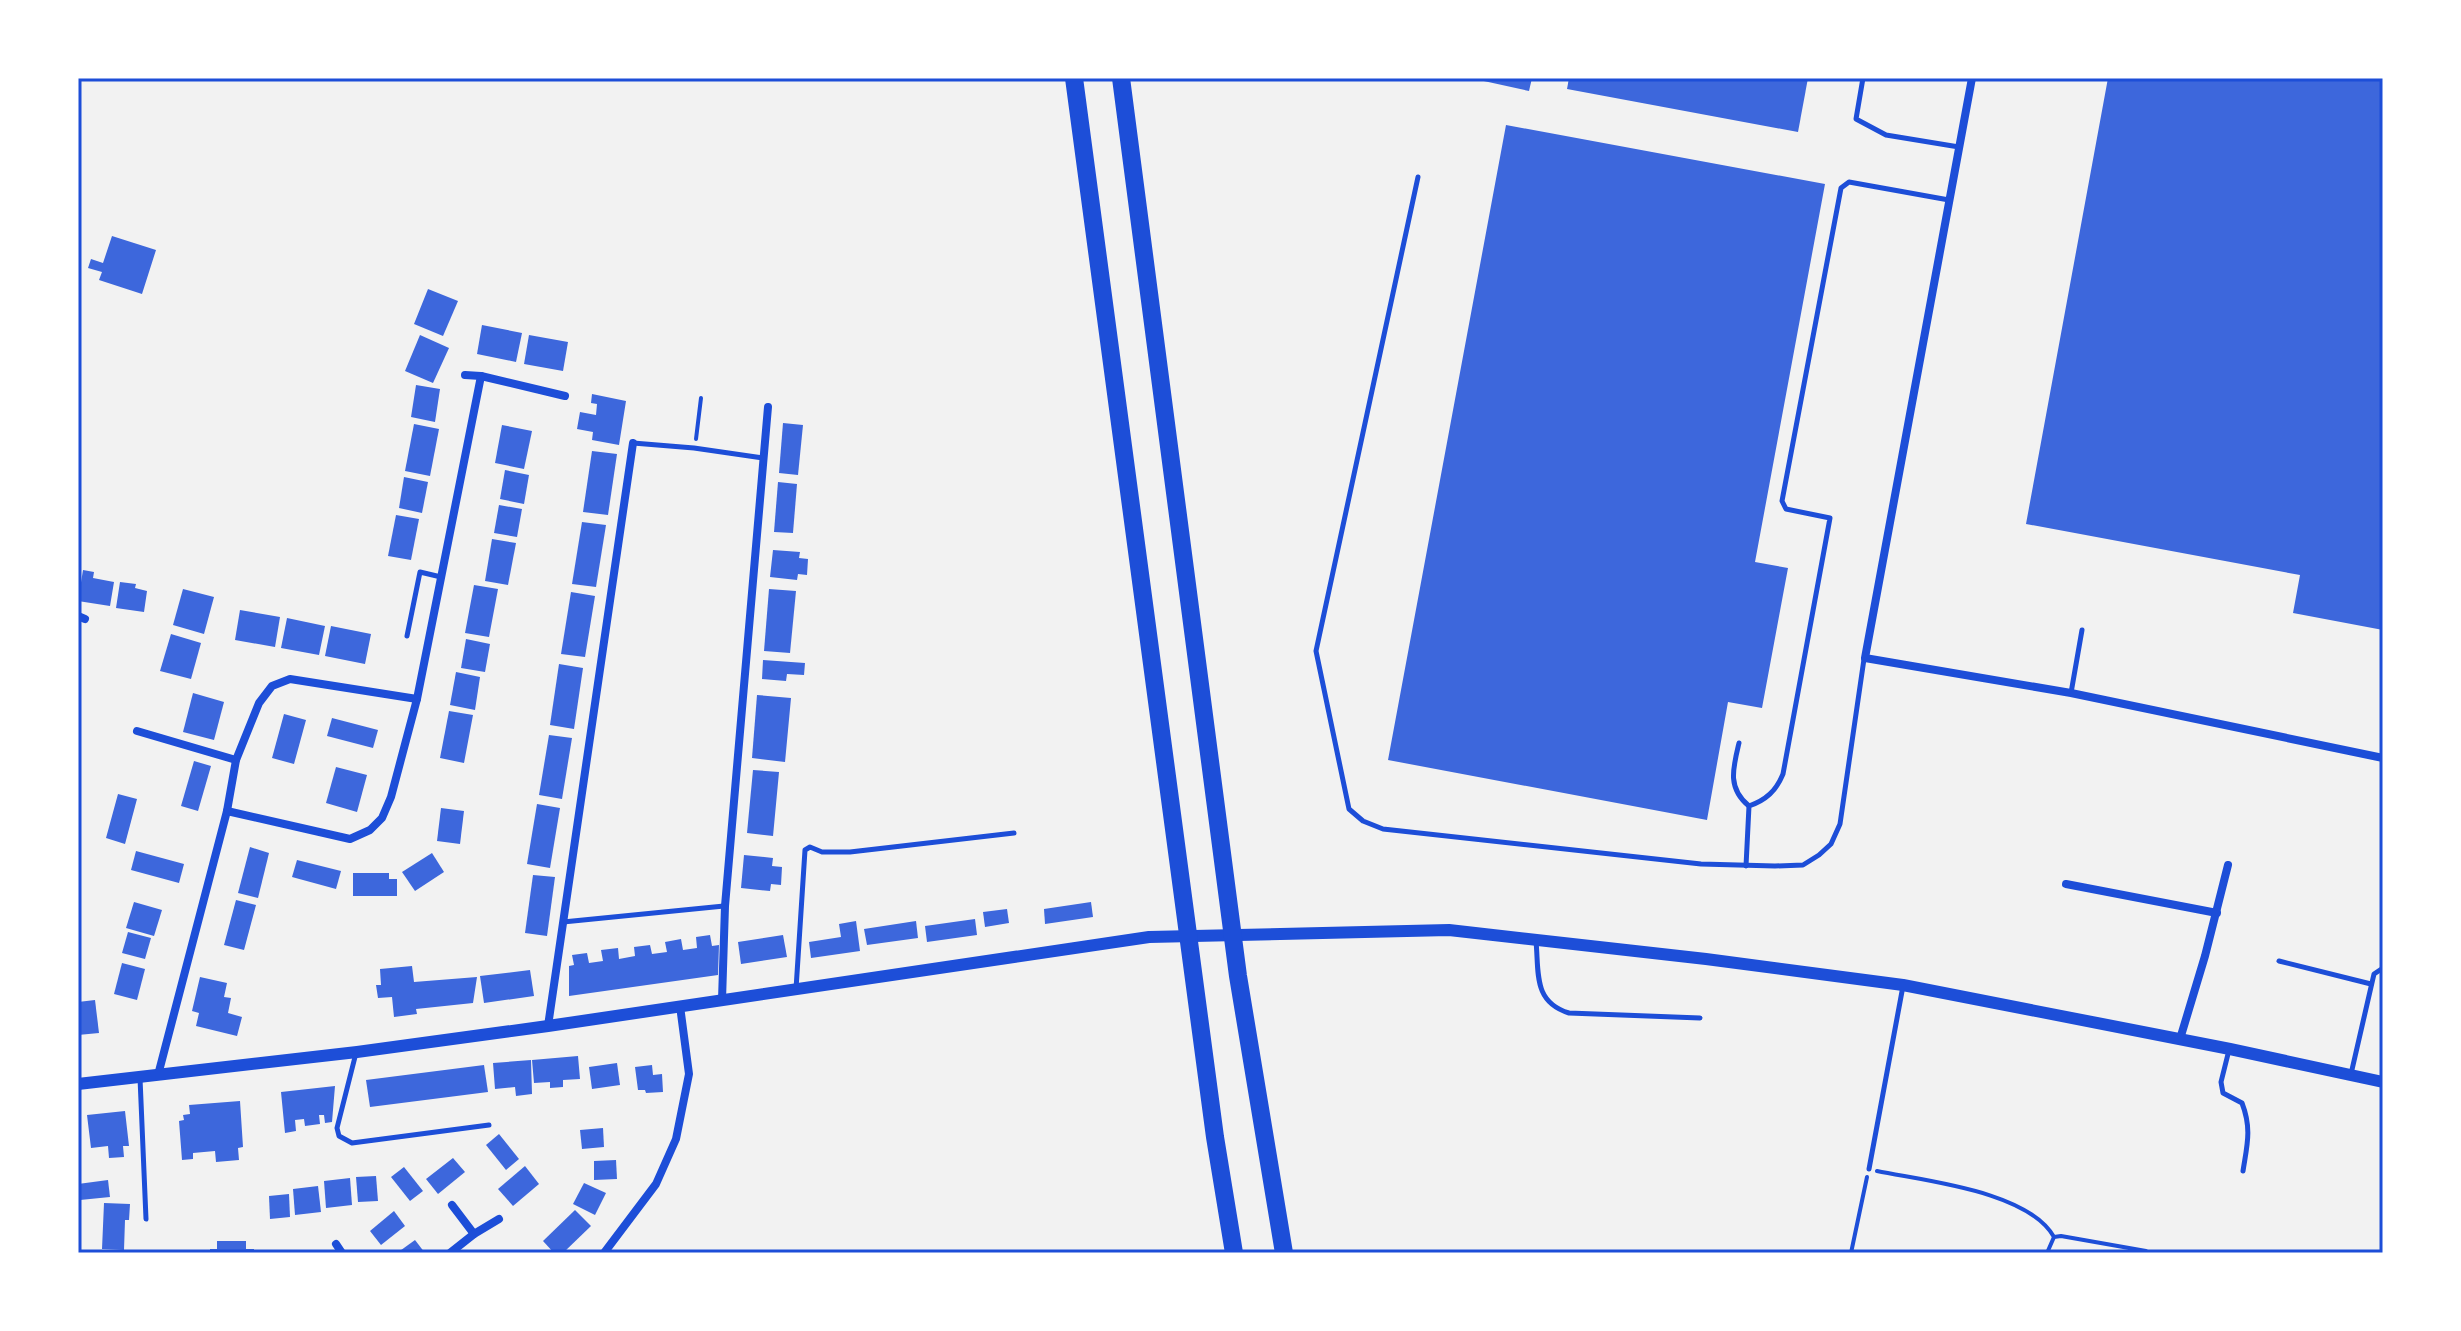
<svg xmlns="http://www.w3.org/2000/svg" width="2461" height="1331" viewBox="0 0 2461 1331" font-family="Rubik,sans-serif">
	<rect width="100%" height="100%" fill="#f2f2f2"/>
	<g fill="#3d67dc">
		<path d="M 1470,78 L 1532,78 L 1529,91 Z"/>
		<path d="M 1569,78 L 1808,78 L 1798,132 L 1567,89 Z"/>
		<path d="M 2108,78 L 2383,78 L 2383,630 L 2293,613 L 2300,575 L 2026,524 Z"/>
		<path d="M 1506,125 L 1825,184 L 1755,562 L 1788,568 L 1762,708 L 1728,702 L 1707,820 L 1388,760 Z"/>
		<path d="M 112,236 L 156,250 L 142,294 L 99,280 L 102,272 L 88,268 L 91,259 L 103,263 Z"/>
		<path d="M 428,289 L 458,301 L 443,336 L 414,324 Z"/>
		<path d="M 482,325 L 522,333 L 516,362 L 477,354 Z"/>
		<path d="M 420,335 L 449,348 L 433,383 L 405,371 Z"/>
		<path d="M 529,335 L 568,342 L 563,371 L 524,364 Z"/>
		<path d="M 416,385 L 440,389 L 435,422 L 411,417 Z"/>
		<path d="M 592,394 L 626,401 L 619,445 L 592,440 L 593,432 L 577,429 L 580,412 L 596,415 L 597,404 L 591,403 Z"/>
		<path d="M 783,423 L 803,425 L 798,475 L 779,473 Z"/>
		<path d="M 414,424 L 439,429 L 430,476 L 405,471 Z"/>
		<path d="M 502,425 L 532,431 L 524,469 L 495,463 Z"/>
		<path d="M 592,451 L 617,454 L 608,515 L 583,512 Z"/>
		<path d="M 505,470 L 529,475 L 524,504 L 500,499 Z"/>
		<path d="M 404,477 L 428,482 L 422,513 L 399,508 Z"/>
		<path d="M 778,482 L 797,484 L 793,533 L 774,532 Z"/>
		<path d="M 499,505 L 522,509 L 517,537 L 494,533 Z"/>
		<path d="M 396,515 L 419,519 L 411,560 L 388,556 Z"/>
		<path d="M 582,522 L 606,525 L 596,587 L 572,584 Z"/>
		<path d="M 492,539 L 516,543 L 508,585 L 485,581 Z"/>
		<path d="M 773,550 L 800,552 L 799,558 L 808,559 L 807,575 L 798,574 L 797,580 L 770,577 Z"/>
		<path d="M 83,570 L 94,572 L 93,578 L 114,582 L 110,606 L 78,601 Z"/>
		<path d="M 120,582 L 136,584 L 135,588 L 147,591 L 144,612 L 116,608 Z"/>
		<path d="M 474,585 L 498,589 L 489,637 L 465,633 Z"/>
		<path d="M 183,589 L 214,597 L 204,634 L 173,625 Z"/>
		<path d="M 769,589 L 796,591 L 790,653 L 764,651 Z"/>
		<path d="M 571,592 L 595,596 L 585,657 L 561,654 Z"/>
		<path d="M 240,610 L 280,617 L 275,647 L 235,640 Z"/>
		<path d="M 287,618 L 325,626 L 319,655 L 281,648 Z"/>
		<path d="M 331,626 L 371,634 L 365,664 L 325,656 Z"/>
		<path d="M 171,634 L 201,643 L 191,679 L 160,671 Z"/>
		<path d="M 466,639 L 490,644 L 485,672 L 461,668 Z"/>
		<path d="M 763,660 L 805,663 L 804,675 L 787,674 L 786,681 L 762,679 Z"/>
		<path d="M 559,664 L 583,668 L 574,729 L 550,725 Z"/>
		<path d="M 456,672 L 480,677 L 475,710 L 450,705 Z"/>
		<path d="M 193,693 L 224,702 L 214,740 L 183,732 Z"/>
		<path d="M 757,695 L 791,698 L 785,762 L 752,758 Z"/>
		<path d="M 449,711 L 473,715 L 464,763 L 440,758 Z"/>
		<path d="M 284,714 L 306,720 L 294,764 L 272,758 Z"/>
		<path d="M 332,718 L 378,730 L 373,748 L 327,736 Z"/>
		<path d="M 549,735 L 572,738 L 562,799 L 539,795 Z"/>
		<path d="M 194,761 L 211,766 L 198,811 L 181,806 Z"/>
		<path d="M 336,767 L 367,775 L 357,812 L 326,803 Z"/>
		<path d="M 753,770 L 779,772 L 773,836 L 747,833 Z"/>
		<path d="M 118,794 L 137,799 L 125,844 L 106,838 Z"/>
		<path d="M 537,804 L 560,808 L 550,868 L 527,864 Z"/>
		<path d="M 441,808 L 464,811 L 460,844 L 437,841 Z"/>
		<path d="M 250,847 L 269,853 L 258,898 L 238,893 Z"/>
		<path d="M 136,851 L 184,864 L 179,883 L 131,870 Z"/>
		<path d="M 432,853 L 444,872 L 415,891 L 402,872 Z"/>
		<path d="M 744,855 L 773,858 L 772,866 L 782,867 L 781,885 L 771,884 L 770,891 L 741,888 Z"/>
		<path d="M 297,860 L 341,871 L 336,889 L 292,877 Z"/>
		<path d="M 353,873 L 389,873 L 389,879 L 397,879 L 397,896 L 353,896 Z"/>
		<path d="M 533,875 L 555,877 L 547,936 L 525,933 Z"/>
		<path d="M 236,900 L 256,905 L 244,950 L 224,945 Z"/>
		<path d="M 134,902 L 162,910 L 154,936 L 126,928 Z"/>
		<path d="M 1091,902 L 1093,917 L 1045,924 L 1044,909 Z"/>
		<path d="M 1007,909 L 1009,923 L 985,927 L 983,912 Z"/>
		<path d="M 975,919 L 977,935 L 927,942 L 925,926 Z"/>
		<path d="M 856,921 L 860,951 L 811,958 L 809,942 L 841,937 L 839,924 Z"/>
		<path d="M 916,921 L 918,938 L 867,945 L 864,929 Z"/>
		<path d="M 128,932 L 151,938 L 145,959 L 122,953 Z"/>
		<path d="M 710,935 L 712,946 L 719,945 L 718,975 L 569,996 L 569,966 L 574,965 L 572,955 L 587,953 L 589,963 L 603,961 L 601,950 L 618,948 L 619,959 L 635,956 L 634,947 L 650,945 L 652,954 L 667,952 L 665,942 L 681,939 L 683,950 L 697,948 L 696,937 Z"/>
		<path d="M 783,935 L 787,957 L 741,964 L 738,942 Z"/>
		<path d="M 122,963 L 145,969 L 137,1000 L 114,994 Z"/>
		<path d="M 412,966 L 414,982 L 477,977 L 473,1003 L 416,1009 L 417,1014 L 394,1017 L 392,997 L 378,998 L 376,985 L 381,985 L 380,969 Z"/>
		<path d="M 530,970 L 534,996 L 484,1003 L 480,976 Z"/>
		<path d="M 200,977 L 227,983 L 224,997 L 231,998 L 228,1013 L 242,1017 L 237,1036 L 196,1026 L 199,1013 L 192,1011 Z"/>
		<path d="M 95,1000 L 99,1033 L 78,1035 L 78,1002 Z"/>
		<path d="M 578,1056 L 580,1079 L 563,1080 L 563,1087 L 550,1088 L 550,1082 L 534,1083 L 532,1060 Z"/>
		<path d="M 531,1060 L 532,1094 L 516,1096 L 515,1087 L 495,1089 L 493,1063 Z"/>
		<path d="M 617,1063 L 620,1085 L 592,1089 L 589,1067 Z"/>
		<path d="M 484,1065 L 488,1092 L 370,1107 L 366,1080 Z"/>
		<path d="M 652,1065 L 653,1075 L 662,1074 L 663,1092 L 646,1093 L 645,1090 L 638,1090 L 635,1067 Z"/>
		<path d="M 335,1086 L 332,1122 L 325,1123 L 324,1115 L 319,1115 L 320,1124 L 305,1126 L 304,1119 L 295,1120 L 296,1131 L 285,1133 L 281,1092 Z"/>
		<path d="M 240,1101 L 243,1147 L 238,1148 L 239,1160 L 216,1162 L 215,1151 L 193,1153 L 193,1159 L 182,1160 L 179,1121 L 184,1120 L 183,1115 L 190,1114 L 189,1105 Z"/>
		<path d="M 125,1111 L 129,1146 L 123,1146 L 124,1157 L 109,1158 L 108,1146 L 91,1148 L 87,1115 Z"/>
		<path d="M 603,1128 L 604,1147 L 582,1149 L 580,1130 Z"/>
		<path d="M 499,1134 L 519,1159 L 506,1170 L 486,1145 Z"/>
		<path d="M 453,1158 L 465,1172 L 438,1194 L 426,1179 Z"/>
		<path d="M 616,1160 L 617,1179 L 594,1180 L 594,1161 Z"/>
		<path d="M 525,1166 L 539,1184 L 513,1206 L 498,1189 Z"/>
		<path d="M 404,1167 L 423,1191 L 410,1201 L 391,1177 Z"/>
		<path d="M 376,1176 L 378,1201 L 358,1202 L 356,1177 Z"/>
		<path d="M 350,1178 L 352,1205 L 326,1208 L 324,1181 Z"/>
		<path d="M 108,1180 L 110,1197 L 80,1200 L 78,1184 Z"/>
		<path d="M 584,1183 L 606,1193 L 595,1215 L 573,1204 Z"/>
		<path d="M 318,1186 L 321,1212 L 295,1215 L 293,1189 Z"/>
		<path d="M 289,1194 L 290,1217 L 270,1219 L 269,1196 Z"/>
		<path d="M 104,1203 L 130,1204 L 129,1220 L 125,1220 L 124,1250 L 102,1249 Z"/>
		<path d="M 575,1210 L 591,1226 L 563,1253 L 554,1253 L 543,1241 Z"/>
		<path d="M 394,1211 L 405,1226 L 381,1245 L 370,1231 Z"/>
		<path d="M 415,1240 L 425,1253 L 397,1253 Z"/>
		<path d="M 217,1241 L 246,1241 L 246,1249 L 254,1249 L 254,1253 L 210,1253 L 210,1249 L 217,1249 Z"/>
	</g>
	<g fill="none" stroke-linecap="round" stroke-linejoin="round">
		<g stroke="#1d4ed8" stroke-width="4">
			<path d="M 696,439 L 701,398"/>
			<path d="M 1877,1171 C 1925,1181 2028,1191 2054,1237"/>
			<path d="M 1851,1253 L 1867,1177"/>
			<path d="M 2047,1253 L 2054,1237 L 2061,1236 L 2146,1251"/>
		</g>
		<g stroke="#1d4ed8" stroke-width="5">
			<path d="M 1863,78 L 1856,119 L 1886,135 L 1959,147"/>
			<path d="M 1418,177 L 1316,651 L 1349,809 L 1363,821 L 1383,829 L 1701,864 L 1775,866 L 1803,865 L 1819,855 L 1831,844 L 1840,824 L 1864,659"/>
			<path d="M 633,443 L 694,448 L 763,458"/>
			<path d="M 407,636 L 420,572 L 441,577"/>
			<path d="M 2071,693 L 2082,630"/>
			<path d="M 1739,743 C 1733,768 1727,788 1749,806"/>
			<path d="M 1746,866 L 1749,806 C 1766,800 1776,791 1783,774 L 1830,518 L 1786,509 L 1782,501 L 1841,188 L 1849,182 L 1949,200"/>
			<path d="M 563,922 L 724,906"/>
			<path d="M 1536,941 C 1539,973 1533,1002 1569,1013 L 1700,1018"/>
			<path d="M 2279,961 L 2371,984"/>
			<path d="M 796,989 L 805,850 L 810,847 L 822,852 L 850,852 L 1014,833"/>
			<path d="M 2229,1050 L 2221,1082 L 2223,1093 L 2242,1103 C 2252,1129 2247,1145 2243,1171"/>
			<path d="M 356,1053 L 337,1128 L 339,1136 L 352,1143 L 489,1125"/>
			<path d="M 2351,1074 L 2374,974 L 2383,968"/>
			<path d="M 140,1078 L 146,1219"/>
			<path d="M 1869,1169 L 1903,986"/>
		</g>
		<g stroke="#1d4ed8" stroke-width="8">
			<path d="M 1972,78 L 1865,658 L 2071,693 L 2383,758"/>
			<path d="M 465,375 L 481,376 L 565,396"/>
			<path d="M 78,616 L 85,619"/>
			<path d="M 137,731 L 236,760"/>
			<path d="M 227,811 L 350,839 L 370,830 L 382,818 L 391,797 L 417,699 L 481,376"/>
			<path d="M 2066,884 L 2217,913"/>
			<path d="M 722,1000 L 725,906 L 768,407"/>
			<path d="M 548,1026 L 633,443"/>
			<path d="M 2180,1039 L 2205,956 L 2228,865"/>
			<path d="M 158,1075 L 227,811 L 236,760 L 259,703 L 272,686 L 290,679 L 417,699"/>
			<path d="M 452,1205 L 474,1234"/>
			<path d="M 336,1244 L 342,1253"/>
			<path d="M 450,1253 L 474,1234 L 499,1219"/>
			<path d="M 604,1253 L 656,1184 L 676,1139 L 689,1074 L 680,1006"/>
		</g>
		<path stroke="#1d4ed8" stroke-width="12" d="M 78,1084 L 357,1052 L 548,1026 L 1149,937 L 1449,930 L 1706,959 L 1903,985 L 2230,1049 L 2383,1082"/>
		<g stroke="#1d4ed8" stroke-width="18">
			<path d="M 1074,78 L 1215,1137 L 1234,1253"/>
			<path d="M 1121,78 L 1238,976 L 1284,1253"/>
		</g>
	</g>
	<rect width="2461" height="1331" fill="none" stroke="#ffffff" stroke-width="160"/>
	<rect x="80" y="80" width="2301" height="1171" fill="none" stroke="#1d4ed8" stroke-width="3"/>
</svg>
